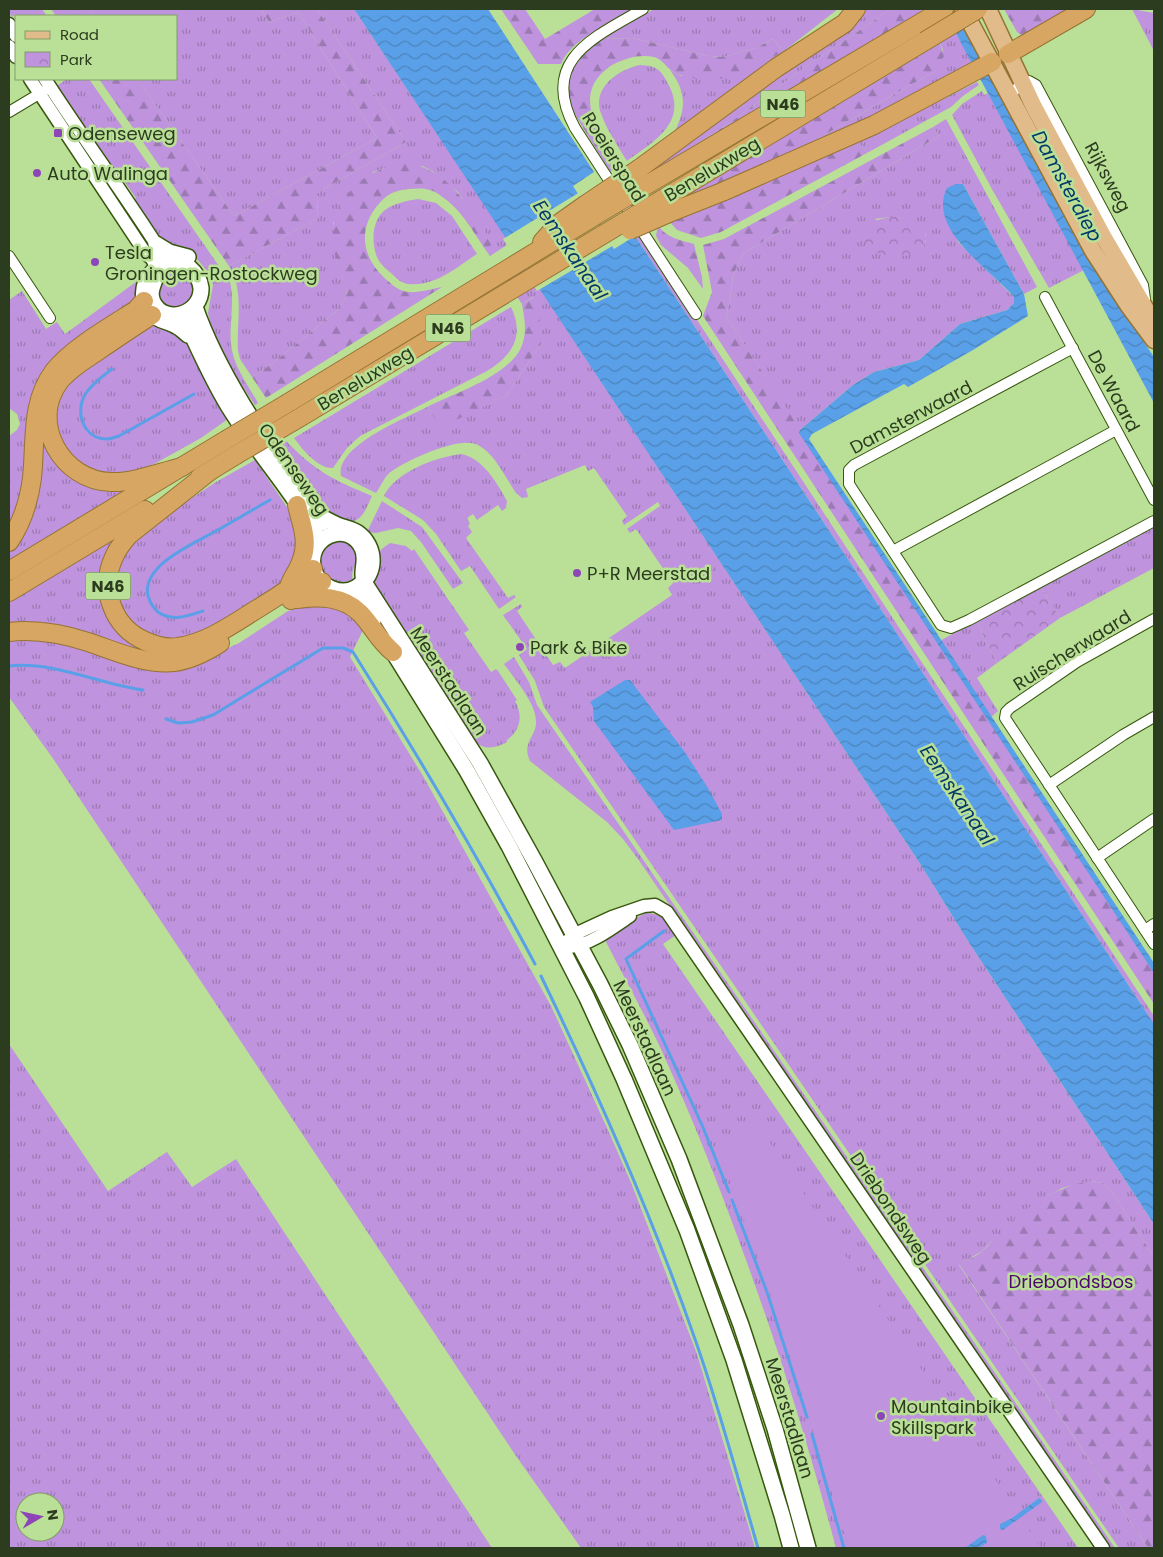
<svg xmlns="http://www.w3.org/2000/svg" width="1163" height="1557" viewBox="0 0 1163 1557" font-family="Poppins,sans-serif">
	<defs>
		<pattern id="grass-tufts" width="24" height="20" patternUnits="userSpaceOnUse" patternTransform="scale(1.25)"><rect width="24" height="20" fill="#bf93dd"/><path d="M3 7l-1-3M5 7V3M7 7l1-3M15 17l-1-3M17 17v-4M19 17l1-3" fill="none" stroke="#9b79b3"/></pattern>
		<pattern id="forest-firs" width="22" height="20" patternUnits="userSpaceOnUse" patternTransform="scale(1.25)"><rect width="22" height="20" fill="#bf93dd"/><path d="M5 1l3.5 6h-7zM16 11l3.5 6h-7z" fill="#9b79b3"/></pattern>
		<pattern id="park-crowns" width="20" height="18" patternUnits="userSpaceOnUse" patternTransform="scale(1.25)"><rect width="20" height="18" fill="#bf93dd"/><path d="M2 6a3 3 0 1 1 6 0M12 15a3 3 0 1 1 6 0" fill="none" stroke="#9b79b3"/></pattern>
		<pattern id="water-waves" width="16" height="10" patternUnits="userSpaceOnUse" patternTransform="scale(1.25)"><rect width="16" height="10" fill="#5aa0e8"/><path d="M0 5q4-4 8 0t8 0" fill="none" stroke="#4b84bb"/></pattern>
	</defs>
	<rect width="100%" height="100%" fill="#bae097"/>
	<g fill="url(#grass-tufts)" fill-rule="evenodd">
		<path d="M 9,9 L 42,9 L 47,16 L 18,16 L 16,14 L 12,17 L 9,13 Z"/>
		<path d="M 89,9 L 261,9 L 269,22 L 298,12 L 377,138 L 234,216 L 137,79 L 176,79 L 176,16 L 94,16 Z"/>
		<path d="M 317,9 L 354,9 L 510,243 L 490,256 L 485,249 L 492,243 L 458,192 L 432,171 L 422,166 L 385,168 L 373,172 L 333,223 L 337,263 L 346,285 L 346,297 L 339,309 L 273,363 L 252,377 L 240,359 L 238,351 C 236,323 245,292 229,266 L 318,218 L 317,193 L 406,142 Z"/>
		<path d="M 654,9 L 838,9 L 671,139 C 685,113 689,95 670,70 L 681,76 L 768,59 L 784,52 L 773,39 L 756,48 L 723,57 L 709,56 L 632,38 L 600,39 Z"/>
		<path d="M 866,9 L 891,9 L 804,68 L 731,122 L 652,172 L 651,170 C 692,140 731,109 772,80 C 799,61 852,37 866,9 Z"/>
		<path d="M 1132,9 L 1154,13 L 1154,51 Z"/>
		<path d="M 955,31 L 974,67 L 776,163 L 912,84 L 935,72 L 943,50 L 939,41 Z"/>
		<path d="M 640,65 C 655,66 660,68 667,82 C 690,121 655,141 627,161 C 618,146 608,132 602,116 C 590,89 617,70 640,65 Z"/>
		<path d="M 67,79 L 89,79 L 230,282 C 235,303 229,323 231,344 C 233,366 248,385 258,403 L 255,405 L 230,368 L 211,327 L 208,313 L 213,285 L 209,273 L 196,258 L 163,243 L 134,200 L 136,198 L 121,177 L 118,178 L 55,87 Z"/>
		<path d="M 977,82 L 979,85 L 963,96 L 951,107 L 867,153 L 858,142 Z"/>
		<path d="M 982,91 L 984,95 L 988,93 L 1084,270 L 1049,288 L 993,191 L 952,115 L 962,104 Z"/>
		<path d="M 946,119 L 1037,287 L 1024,294 L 963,184 L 946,217 L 959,243 L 1014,297 L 1014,303 L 1007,310 L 960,324 L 919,360 L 874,372 L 853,385 L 800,430 L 726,316 L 730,300 L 733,275 L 744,253 L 939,136 L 933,127 ZM 890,217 L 903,218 L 926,234 L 926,242 L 921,249 L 875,219 Z"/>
		<path d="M 418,199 L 436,203 L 452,216 L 477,254 C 457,267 435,287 408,284 C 401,283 396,278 392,274 C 386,269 380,264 377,257 C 371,242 372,220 385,210 C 395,203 406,201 418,199 Z"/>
		<path d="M 640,233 L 1154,1016 L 1154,1024 L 635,236 Z"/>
		<path d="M 520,259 L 919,862 L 968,941 L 1154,1224 L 1154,1257 L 1113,1194 L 1103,1183 L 1091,1181 L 1062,1188 L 1048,1196 L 1005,1228 L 982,1251 L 959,1265 L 1148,1548 L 1119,1548 L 544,707 L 535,681 L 519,655 L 527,649 L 503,615 L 521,604 L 522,607 L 517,611 L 553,665 L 560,662 L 565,668 L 672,595 L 668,588 L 673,583 L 636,529 L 630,533 L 627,529 L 660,506 L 658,502 L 624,525 L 622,521 L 627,516 L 594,468 L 588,471 L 585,465 L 526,489 L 528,497 L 522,498 L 516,493 C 505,477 495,454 478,445 C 461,435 407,460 392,471 C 385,475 381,486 376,493 L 341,476 C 335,446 406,418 427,407 L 441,426 L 506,396 L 541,344 L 533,297 L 522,304 L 500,272 Z"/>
		<path d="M 170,271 C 179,271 186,273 190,281 C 202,302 166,321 159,293 L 167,273 Z"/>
		<path d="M 144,276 L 137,301 L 77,344 L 9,532 L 9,436 L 17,430 L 20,424 L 17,414 L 9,408 L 9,300 L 22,291 L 46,329 L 57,322 L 65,334 Z"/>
		<path d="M 511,307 C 525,336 512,356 487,371 L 360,436 L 347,448 L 333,468 C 318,469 302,449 294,438 Z"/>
		<path d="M 159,324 L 184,338 L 213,396 L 228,419 L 201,438 L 156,463 L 130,474 L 101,475 L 77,463 L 57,436 L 56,406 L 71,376 L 148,325 Z"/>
		<path d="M 42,417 L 76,474 L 143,480 L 9,561 L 9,550 Z"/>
		<path d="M 286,441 C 316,472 334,480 372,496 C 368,504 365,514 358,519 C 330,538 290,463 278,445 Z"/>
		<path d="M 461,454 C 483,458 497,483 507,501 L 506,508 L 502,511 L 498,505 L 477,520 L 473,514 L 467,518 L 470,524 L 468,526 L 472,532 L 466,538 L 508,598 L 514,595 L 516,597 L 499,609 L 470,566 L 461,571 L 436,534 L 423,520 L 384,496 C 395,472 436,457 461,454 Z"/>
		<path d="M 255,460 L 291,513 L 301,541 L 286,580 L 254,600 L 213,630 L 167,641 L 151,638 L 128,621 L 114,591 L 118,563 L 134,541 L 158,520 L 216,482 Z"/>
		<path d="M 382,501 L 422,527 L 463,583 L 453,589 L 421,542 L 411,531 L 398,528 L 376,533 L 367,532 Z"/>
		<path d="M 1154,525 L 1154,568 L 1060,618 L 1040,586 Z"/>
		<path d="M 123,530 L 105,602 L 167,655 L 9,628 L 9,599 Z"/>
		<path d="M 334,542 C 340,541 345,541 350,545 C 365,557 349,568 353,580 C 326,591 308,556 334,542 Z"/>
		<path d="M 390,543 L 406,546 L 412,551 L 414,549 L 467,627 L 469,630 L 464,633 L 491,672 L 496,669 L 498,671 L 517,700 L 515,701 C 523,715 521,730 507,740 L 507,742 C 496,748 485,751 474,741 L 377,589 C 372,579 374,561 380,551 C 382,548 386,546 390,543 Z"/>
		<path d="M 311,605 L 335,605 L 365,626 L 350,657 L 423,776 L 551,1006 L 608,1130 L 632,1185 L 697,1354 L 755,1548 L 581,1548 L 516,1456 L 54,760 L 9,697 L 9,637 L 44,638 L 124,659 L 215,654 L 239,643 L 288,611 Z"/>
		<path d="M 976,621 L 997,663 L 977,678 L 998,711 L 989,719 L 938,642 Z"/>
		<path d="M 514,657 L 529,682 L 537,705 L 1115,1548 L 1110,1548 L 638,859 L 623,839 L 607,822 L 530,761 C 521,741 537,737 536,721 C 536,703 514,678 504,664 Z"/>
		<path d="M 645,913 C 664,914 666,920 676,935 L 663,944 L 1078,1548 L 836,1548 C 809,1447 778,1347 742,1249 C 717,1180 690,1112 659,1045 C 642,1009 622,974 604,938 Z"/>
		<path d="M 9,1044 L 108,1191 L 167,1152 L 192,1187 L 236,1159 L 492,1548 L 9,1548 ZM 25,1502 L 55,1502 L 55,1532 L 25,1532 Z"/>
	</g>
	<g fill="url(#forest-firs)">
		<path d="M 51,9 L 89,9 L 94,16 L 56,16 Z"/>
		<path d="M 261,9 L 317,9 L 406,142 L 317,193 L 318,218 L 229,266 L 99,79 L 137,79 L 234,216 L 377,138 L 298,12 L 269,22 Z"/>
		<path d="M 501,9 L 525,9 L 545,39 L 595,9 L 638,9 C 615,21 570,39 561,64 L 538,64 Z"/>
		<path d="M 891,9 L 919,9 L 922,11 L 652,172 L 731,122 L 804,68 Z"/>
		<path d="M 1004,9 L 1080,9 L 1024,37 L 1017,32 Z"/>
		<path d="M 632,38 L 709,56 L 723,57 L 756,48 L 773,39 L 784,52 C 764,60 738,78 717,79 C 703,80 684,79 672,71 C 666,67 662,59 654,57 C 639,54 627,58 614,64 C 609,66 606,70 602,73 C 573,101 604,140 619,166 L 610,172 L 571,108 L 569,93 L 569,70 L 575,60 L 600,39 Z"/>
		<path d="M 939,41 L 944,56 L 935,72 L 912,84 L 776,163 L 670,203 Z"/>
		<path d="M 933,127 L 939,136 L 744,253 L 733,275 L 730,300 L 726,316 L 1154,971 L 1154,1004 L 703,316 L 712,292 L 703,245 L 724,239 Z"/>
		<path d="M 858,142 L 867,153 L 721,232 L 701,238 L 677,230 L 669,221 L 778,177 Z"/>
		<path d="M 411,163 C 454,175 470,209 493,244 L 485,249 C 472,230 460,208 441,196 C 431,188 421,188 409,189 C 392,190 383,197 374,210 C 357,235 365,262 388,281 C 393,286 400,291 408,292 C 419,293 431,289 442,287 L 266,398 L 252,377 L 273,363 L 339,309 C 341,305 345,300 346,296 C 348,284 340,274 337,263 C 329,232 331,212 353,188 C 368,172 389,164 411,163 Z"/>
		<path d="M 658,225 C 666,238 681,240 694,244 L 702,277 L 703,289 L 688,268 L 661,245 L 656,236 Z"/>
		<path d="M 534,297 L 541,326 L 541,344 L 506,396 L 441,427 L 427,407 C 455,393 515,374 523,342 C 527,328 524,317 522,304 Z"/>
		<path d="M 1091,1181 L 1103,1183 L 1113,1194 L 1154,1257 L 1154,1548 L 1148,1548 L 959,1264 C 966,1260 976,1257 982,1251 C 989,1246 994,1238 1001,1231 C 1025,1208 1056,1186 1091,1181 Z"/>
	</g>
	<g fill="url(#park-crowns)">
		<path d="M 890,217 C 897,217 906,217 913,220 C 930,229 931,248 912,254 C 873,267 835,226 890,217 Z"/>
		<path d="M 1040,586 L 1060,618 L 997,663 L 976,621 Z"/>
	</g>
	<path fill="#bf93dd" d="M 758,1125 L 1041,1548 L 849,1548 L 768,1285 L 719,1151 Z"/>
	<g fill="url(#water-waves)" fill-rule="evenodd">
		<path d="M 354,9 L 488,9 L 594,172 L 573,186 L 614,249 L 635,236 L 1154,1024 L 1154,1224 L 968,941 L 919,862 ZM 548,209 L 586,266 L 581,269 L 543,212 Z"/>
		<path d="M 953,9 L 1095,270 L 1154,357 L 1154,403 L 962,45 L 955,31 Z"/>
		<path d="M 956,184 L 963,184 L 1024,294 L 1028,316 L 973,350 L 908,387 L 904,384 L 812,434 L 809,439 L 1154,963 L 1154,973 L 799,433 L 800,430 L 853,385 L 874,372 L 919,360 L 960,324 L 1007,310 L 1014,303 L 1014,297 C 992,271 926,229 947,188 Z"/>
		<path d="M 625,680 L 630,680 L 684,751 L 708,788 L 722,814 L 722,820 L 674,830 L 594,721 L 593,707 L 590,702 Z"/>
		<path d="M 1039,1498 L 1042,1500 L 1042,1502 L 1003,1530 L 1000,1529 L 1000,1524 L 1012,1518 Z"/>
		<path d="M 983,1535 L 986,1536 L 987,1543 L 978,1548 L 965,1548 Z"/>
	</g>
	<path fill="#bae097" d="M 580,192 L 614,245 L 582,264 L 548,212 L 581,265 L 537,291 L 503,239 Z"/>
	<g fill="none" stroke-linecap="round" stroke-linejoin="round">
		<g stroke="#5aa0e8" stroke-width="3">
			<path d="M 112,369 C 103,376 93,383 86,393 C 74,411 83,439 107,439 C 111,439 115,437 119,436 L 194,394"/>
			<path d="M 203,611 C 188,616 172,622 158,612 C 153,608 150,602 148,596 C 141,565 195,543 216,531 C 234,521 252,510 270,500"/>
			<path d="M 9,666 C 54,661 99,684 143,690"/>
			<path d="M 166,719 L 178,723 L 192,722 L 213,715 L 323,648 L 343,648 L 353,652 C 418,755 478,857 535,964"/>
			<path d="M 664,931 L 626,959 L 702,1125 L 729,1192"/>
			<path d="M 541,976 C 599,1096 653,1217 696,1342 C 720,1410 738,1479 758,1548"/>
			<path d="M 732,1200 L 767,1292 L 807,1417"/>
			<path d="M 812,1434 L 844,1548"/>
		</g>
		<defs>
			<g id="minor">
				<path d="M 643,9 C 595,37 538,60 575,128 L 696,314"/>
				<path d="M 1009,95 L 1022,84 L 1029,81 L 1036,85 L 1143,285 L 1145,299 L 1143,303"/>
				<path d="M 9,112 L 44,91"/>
				<path d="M 9,256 L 50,318"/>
				<path d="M 1045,297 L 1154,500"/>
				<path d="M 1073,348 L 854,465 L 849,470 L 849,484 L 941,625 L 951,628 L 969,620 L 1154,521"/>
				<path d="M 893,551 L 1116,430"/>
				<path d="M 1154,619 L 1077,662 L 1010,708 L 1006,712 L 1005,718 L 1154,944"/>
				<path d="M 1049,785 L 1123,735 L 1154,717"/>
				<path d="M 1097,858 L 1154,819"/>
				<path d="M 1145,930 L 1154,924"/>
			</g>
			<g id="tertiary">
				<path d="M 9,24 L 16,36"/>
				<path d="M 9,46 L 16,57"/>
				<path d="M 30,79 L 146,254 L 152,259 L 157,268"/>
				<path d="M 45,79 C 81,135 120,188 156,244 L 159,252"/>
				<path d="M 570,947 C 592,944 612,928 630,916"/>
				<path d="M 561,948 L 573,935 L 612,917 L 644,906 L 655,905 L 667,912 L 1103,1548"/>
			</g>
			<g id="secondary">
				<path d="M 156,244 L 169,252 L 188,257"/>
				<path d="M 157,268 C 158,280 147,289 153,302 C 165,326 202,314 201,288 C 200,280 196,273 190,268 C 162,246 127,289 152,314 C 158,321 168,321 176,326 C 181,328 184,332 188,335"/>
				<path d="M 195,307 C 221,382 277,457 322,523"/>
				<path d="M 178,315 L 184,319 L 187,324 C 201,354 214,384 232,412 C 260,456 296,495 320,541"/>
				<path d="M 316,514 C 324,518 332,523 340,526 C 346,528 352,529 358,533 C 376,546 378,574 357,587 C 342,597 319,587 314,570 C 304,538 348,518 362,548 C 368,560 360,570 364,582 L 480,763 L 535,862 L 600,984 L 630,1045 L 679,1159 L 741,1325 L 775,1429 L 808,1548"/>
				<path d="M 351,590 L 358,597 L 373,621"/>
				<path d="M 387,642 L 467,771 L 509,846 L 587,998 L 624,1079 L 687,1230 L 734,1360 L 782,1515 L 791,1548"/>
			</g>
			<g id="primary">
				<path d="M 963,9 L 1093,251 L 1128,305 L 1154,340"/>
				<path d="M 988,9 L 1033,105 L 1103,236 L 1154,323"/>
			</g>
			<g id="trunk">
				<path d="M 1008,54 L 1086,9"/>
				<path d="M 640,168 L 776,68 L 845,23 L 856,9"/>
				<path d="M 650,183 L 944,9"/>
				<path d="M 661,200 L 925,41"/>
				<path d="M 669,213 L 722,192 L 874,125 L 992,62"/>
				<path d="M 542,242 L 558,224 L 585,205"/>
				<path d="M 152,315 C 133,327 114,340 95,353 C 83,361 68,370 59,382 C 29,423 62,481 111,482 C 134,483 160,472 182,467"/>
				<path d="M 288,403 L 593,217"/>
				<path d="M 299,418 L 604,234"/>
				<path d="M 210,471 L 129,535 C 123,542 117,549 114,557 C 99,589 113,627 145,641 C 156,646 166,649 178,647 C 206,643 230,626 254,611 C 275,598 295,586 313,569"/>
				<path d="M 200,477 L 236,455"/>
				<path d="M 9,542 C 22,523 29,501 32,478 C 36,441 30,403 54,371 C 71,349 111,326 136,310 L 144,301"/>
				<path d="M 9,571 L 226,440"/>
				<path d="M 290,584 C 293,576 299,569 302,559 C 309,540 301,523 297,505"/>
				<path d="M 9,592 L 145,510"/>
				<path d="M 297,599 C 319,596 343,596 360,613 C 372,625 379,641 393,652"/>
				<path d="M 291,600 L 322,582"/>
				<path d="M 9,632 C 35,629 63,634 88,642 C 115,651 145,665 174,662 C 191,660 206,652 220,643"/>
			</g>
		</defs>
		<use href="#minor" stroke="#37570d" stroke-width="12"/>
		<use href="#tertiary" stroke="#37570d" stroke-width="15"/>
		<use href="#secondary" stroke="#37570d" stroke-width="18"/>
		<use href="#primary" stroke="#957332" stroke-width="19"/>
		<use href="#trunk" stroke="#957332" stroke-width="20"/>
		<use href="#minor" stroke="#fff" stroke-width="10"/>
		<use href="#tertiary" stroke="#fff" stroke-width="12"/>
		<use href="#secondary" stroke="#fff" stroke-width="15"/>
		<use href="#primary" stroke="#e1bc8a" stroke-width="16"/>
		<use href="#trunk" stroke="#d7a663" stroke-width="18"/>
		<defs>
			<g id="trunk-bridge">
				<path d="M 925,41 L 978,9"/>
				<path d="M 585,205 L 640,168"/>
				<path d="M 593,217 L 650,183"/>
				<path d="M 630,230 L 669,213"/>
				<path d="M 604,234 L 661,200"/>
				<path d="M 226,440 L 288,403"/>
				<path d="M 236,455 L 299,418"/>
			</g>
		</defs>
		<use href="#trunk-bridge" stroke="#957332" stroke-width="20" stroke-linecap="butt"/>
		<use href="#trunk-bridge" stroke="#d7a663" stroke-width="18"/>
	</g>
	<g fill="#8e45b8" stroke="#bae097" stroke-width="2">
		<rect x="53" y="128" width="10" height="10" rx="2.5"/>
		<circle cx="37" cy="173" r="5"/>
		<circle cx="95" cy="262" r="5"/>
		<circle cx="577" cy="573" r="5"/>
		<circle cx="520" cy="647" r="5"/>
		<circle cx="881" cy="1416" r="5"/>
	</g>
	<g text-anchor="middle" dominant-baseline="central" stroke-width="5" stroke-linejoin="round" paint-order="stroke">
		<g fill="#bae097" stroke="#576d42" stroke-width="1">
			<rect x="760.5" y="90.5" width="45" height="27" rx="4"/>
			<rect x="425.5" y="314.5" width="45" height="27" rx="4"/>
			<rect x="85.5" y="572.5" width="45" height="27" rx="4"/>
		</g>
		<g font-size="16" font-weight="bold" fill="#2c3c1e">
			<text x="783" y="104">N46</text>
			<text x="448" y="328">N46</text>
			<text x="108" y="586">N46</text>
		</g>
		<g font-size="18" fill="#2c3c1e" stroke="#bae097" text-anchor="start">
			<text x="68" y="133">Odenseweg</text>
			<text x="47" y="173">Auto Walinga</text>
			<text x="105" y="252">Tesla<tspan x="105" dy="21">Groningen-Rostockweg</tspan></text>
			<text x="587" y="573">P+R Meerstad</text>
			<text x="530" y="647">Park &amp; Bike</text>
			<text x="891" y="1406">Mountainbike<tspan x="891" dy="21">Skillspark</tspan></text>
		</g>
		<g font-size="18" fill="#2c3c1e" stroke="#bae097">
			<text transform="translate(614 157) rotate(58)">Roeierspad</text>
			<text transform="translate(712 169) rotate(-31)">Beneluxweg</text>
			<text transform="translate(1108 177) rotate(62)">Rijksweg</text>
			<text transform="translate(365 378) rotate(-31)">Beneluxweg</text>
			<text transform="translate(1114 391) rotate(62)">De Waard</text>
			<text transform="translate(911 417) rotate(-28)">Damsterwaard</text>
			<text transform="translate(294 469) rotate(55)">Odenseweg</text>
			<text transform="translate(1072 650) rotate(-32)">Ruischerwaard</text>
			<text transform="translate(449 681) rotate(57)">Meerstadlaan</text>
			<text transform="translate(645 1038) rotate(65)">Meerstadlaan</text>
			<text transform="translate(891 1208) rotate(56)">Driebondsweg</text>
			<text transform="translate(790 1418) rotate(73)">Meerstadlaan</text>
		</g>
		<g font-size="18" fill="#4f086f" stroke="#bae097">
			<text x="1071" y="1281">Driebondsbos</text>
		</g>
		<g font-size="19" font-style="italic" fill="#053a68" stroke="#bae097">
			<text transform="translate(1067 186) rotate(61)">Damsterdiep</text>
			<text transform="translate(570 250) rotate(56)">Eemskanaal</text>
			<text transform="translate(957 795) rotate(56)">Eemskanaal</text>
		</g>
	</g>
	<rect width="1163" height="1557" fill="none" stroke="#2c3c1e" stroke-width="20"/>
	<rect x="15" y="15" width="162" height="65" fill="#bae097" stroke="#819e67"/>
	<rect x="25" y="31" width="25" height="8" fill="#e1bc8a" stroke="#819e67"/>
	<text x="60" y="40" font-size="15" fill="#2c3c1e">Road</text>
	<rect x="25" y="52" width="25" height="15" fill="url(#park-crowns)" stroke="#819e67"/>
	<text x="60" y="65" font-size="15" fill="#2c3c1e">Park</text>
	<g transform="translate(40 1517) rotate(81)"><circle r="24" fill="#bae097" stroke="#819e67"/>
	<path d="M0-4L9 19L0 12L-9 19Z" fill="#8e45b8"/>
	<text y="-8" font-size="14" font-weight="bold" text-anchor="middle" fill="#2c3c1e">N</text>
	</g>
</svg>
